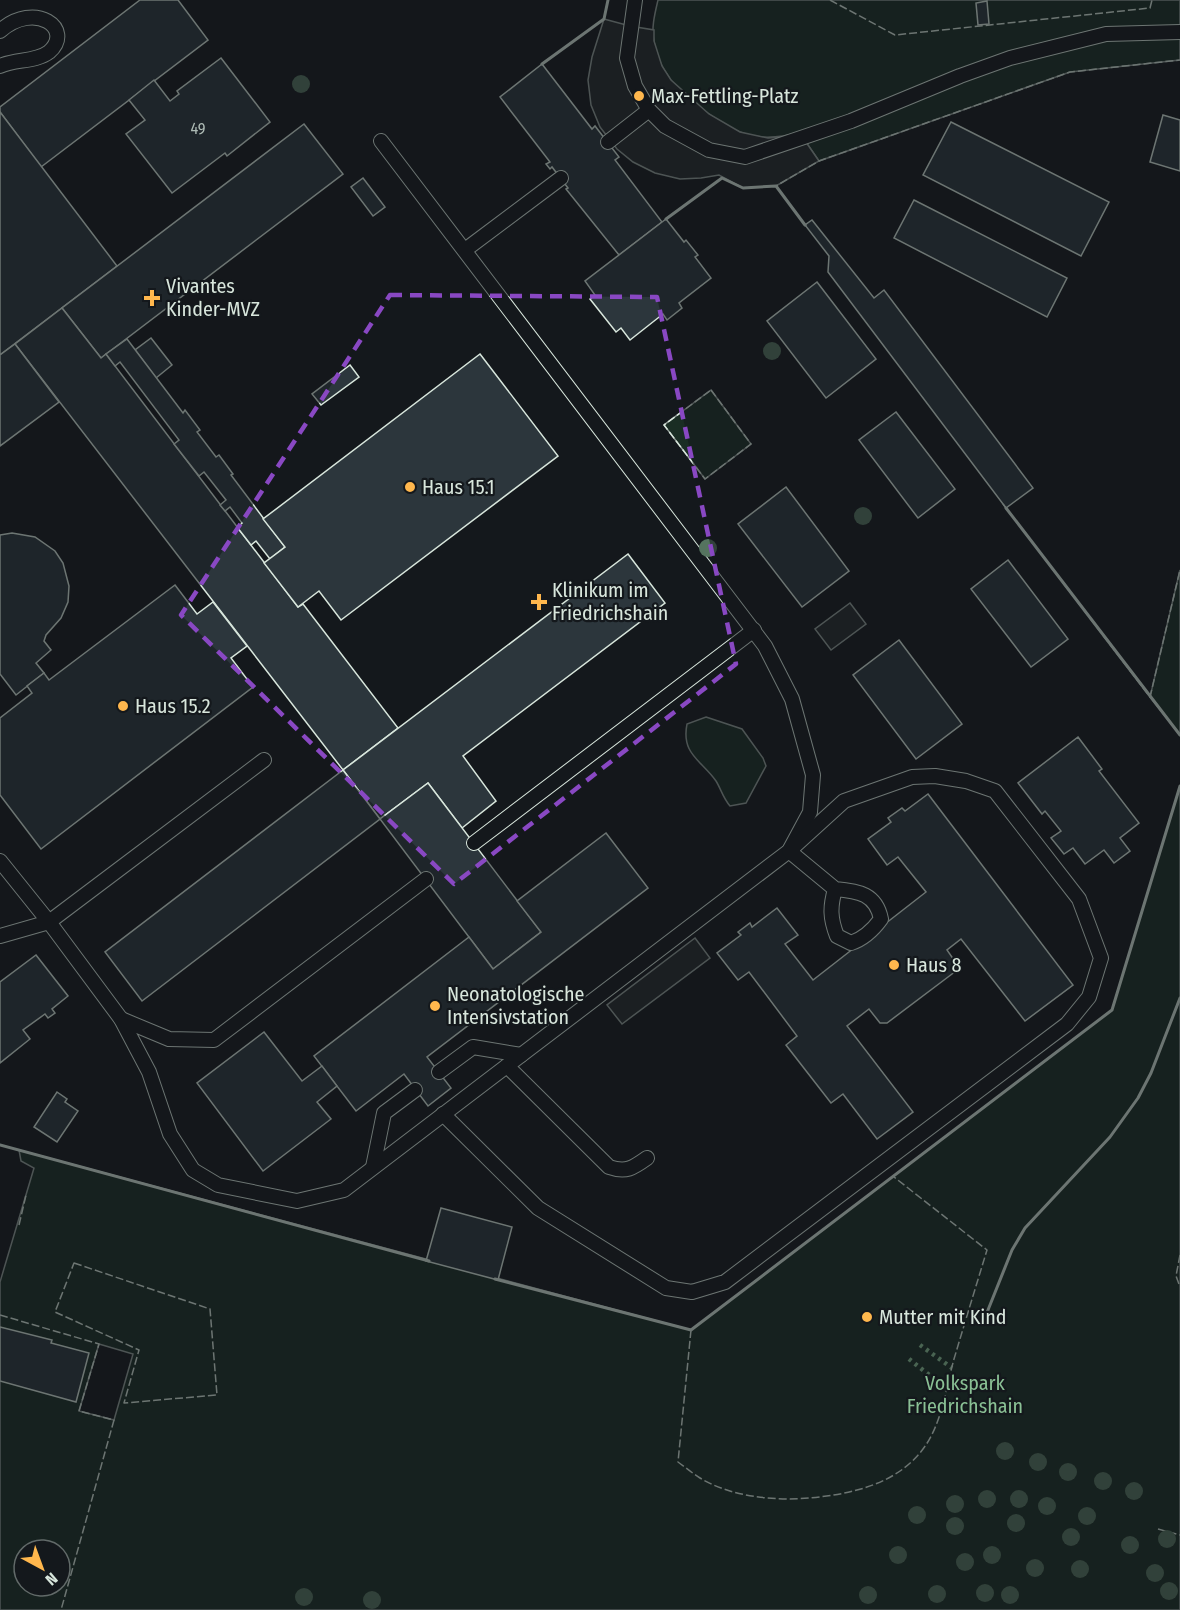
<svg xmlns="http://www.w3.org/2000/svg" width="1180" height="1610" viewBox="0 0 1180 1610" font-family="'Fira Sans Condensed',sans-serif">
	<rect width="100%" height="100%" fill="#14181c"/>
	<g fill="#1a2d24" stroke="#939e99" stroke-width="1.5" fill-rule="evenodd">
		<path d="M 658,0 L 1180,0 L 1180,60 L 1070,72 L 819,161 L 799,132 C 780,138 760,140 740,132 C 722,126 682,95 670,79 C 663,69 655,54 654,41 C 651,28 655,13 658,0 Z"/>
		<path d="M 711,390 L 751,444 L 705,479 L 664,425 Z"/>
		<path d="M 1180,570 L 1180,735 L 1150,697 Z"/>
		<path d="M 706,717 L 742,729 L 763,758 L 766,766 L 746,803 L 730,806 C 723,798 721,789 716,781 C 701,760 681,754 687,724 Z"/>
		<path d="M 1180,786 L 1180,1610 L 0,1610 L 0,1282 L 34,1168 L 21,1161 L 19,1150 L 691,1330 L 1112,1010 ZM 99,1344 L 133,1354 L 114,1420 L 79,1411 ZM 24,1550 L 60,1550 L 60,1586 L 24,1586 Z"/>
	</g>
	<g fill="#24282b" stroke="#939e99" stroke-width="1.5">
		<path d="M 604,19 L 630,26 L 654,30 L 654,41 L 662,66 L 671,80 L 709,114 L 740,132 L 768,138 L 784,137 L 799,132 L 819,161 L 776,186 L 743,188 L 719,175 L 701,178 L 680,179 L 655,173 L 633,162 L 617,149 L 600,127 L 591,105 L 588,80 L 592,57 Z"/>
		<path d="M 850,603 L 866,624 L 831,650 L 815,629 Z"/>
		<path d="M 695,938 L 710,958 L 622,1024 L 607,1005 Z"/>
	</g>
	<g fill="#2c363c" stroke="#d8e6dc" stroke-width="1.5">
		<path d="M 140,0 L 178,0 L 208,40 L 41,167 L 0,112 L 0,107 Z"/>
		<path d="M 987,1 L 989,24 L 978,25 L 976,3 Z"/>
		<path d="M 221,58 L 270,122 L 227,156 L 225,153 L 172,193 L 126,134 L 145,120 L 129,100 L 154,80 L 170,101 L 179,94 L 177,91 Z"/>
		<path d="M 542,64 L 592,129 L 595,126 L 619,157 L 615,160 L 662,222 L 619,255 L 566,189 L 568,188 L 552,167 L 550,169 L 546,164 L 550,162 L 500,97 Z"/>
		<path d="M 0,112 L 117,266 L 0,355 Z"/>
		<path d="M 1163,115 L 1180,120 L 1180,171 L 1150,162 Z"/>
		<path d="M 951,122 L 1109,202 L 1081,256 L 923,175 Z"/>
		<path d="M 304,124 L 343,174 L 101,358 L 62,308 Z"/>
		<path d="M 363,178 L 385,207 L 373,216 L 351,187 Z"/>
		<path d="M 914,200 L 1067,278 L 1047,317 L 894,238 Z"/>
		<path d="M 666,219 L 684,242 L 686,240 L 698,255 L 695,257 L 711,278 L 679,303 L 682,308 L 667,320 L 663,314 L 630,340 L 621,328 L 616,332 L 590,299 L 595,295 L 585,281 Z"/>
		<path d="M 812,220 L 874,298 L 884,290 L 1033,488 L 1006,508 L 828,272 L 829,256 L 805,225 Z"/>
		<path d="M 817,282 L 876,359 L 826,398 L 767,321 Z"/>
		<path d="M 62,308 L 101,358 L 106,354 L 298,607 L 303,604 L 398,728 L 343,770 L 15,344 Z"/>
		<path d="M 151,338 L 172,365 L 156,378 L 135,350 Z"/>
		<path d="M 127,339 L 183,413 L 185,410 L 200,430 L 197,432 L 216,457 L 219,455 L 233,474 L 231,475 L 285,547 L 270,559 L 256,541 L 251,545 L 237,527 L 242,523 L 230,507 L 225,511 L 220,505 L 226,500 L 204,472 L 199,476 L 174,444 L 179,440 L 120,362 L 115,366 L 106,354 Z"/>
		<path d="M 15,344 L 59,402 L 0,446 L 0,355 Z"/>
		<path d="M 480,354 L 558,456 L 341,620 L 319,591 L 298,607 L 264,563 L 285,547 L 263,519 Z"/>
		<path d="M 350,365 L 359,377 L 321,405 L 312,394 Z"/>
		<path d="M 896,412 L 955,489 L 918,518 L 859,440 Z"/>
		<path d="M 786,487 L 849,571 L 802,607 L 738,524 Z"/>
		<path d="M 12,533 L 35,537 L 55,551 L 63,563 L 69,586 L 68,602 L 61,618 L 46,635 L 44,641 L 51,650 L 36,663 L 44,673 L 16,695 L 0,674 L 0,535 Z"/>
		<path d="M 628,554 L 665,603 L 463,756 L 496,801 L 462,828 L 428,783 L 380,819 L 343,770 Z"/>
		<path d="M 1008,560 L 1068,639 L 1031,667 L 971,589 Z"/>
		<path d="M 175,585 L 197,614 L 213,602 L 247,646 L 231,658 L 253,687 L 41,849 L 0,795 L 0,718 L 32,693 L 27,686 L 44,673 L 49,680 Z"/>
		<path d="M 899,640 L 962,724 L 916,759 L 853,675 Z"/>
		<path d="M 1078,737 L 1102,769 L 1099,771 L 1139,823 L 1120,838 L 1130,851 L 1114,863 L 1104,850 L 1085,864 L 1073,848 L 1064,854 L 1051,838 L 1061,831 L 1045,811 L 1042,814 L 1018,783 Z"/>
		<path d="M 343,770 L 380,819 L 142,1001 L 105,952 Z"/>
		<path d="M 428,783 L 541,932 L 493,969 L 380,819 Z"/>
		<path d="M 928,794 L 1073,985 L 1025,1021 L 961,939 L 947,950 L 956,963 L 956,971 L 887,1023 L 880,1023 L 869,1009 L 847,1026 L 913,1112 L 877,1139 L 843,1094 L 831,1103 L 786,1045 L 797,1036 L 749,972 L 738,980 L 717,953 L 741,935 L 738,932 L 750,923 L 752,927 L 777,908 L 798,935 L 785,944 L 813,980 L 926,892 L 898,857 L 887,865 L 868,839 L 891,822 L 888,818 L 902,808 L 905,811 Z"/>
		<path d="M 606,833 L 648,888 L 427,1057 L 451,1088 L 428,1106 L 404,1074 L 356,1111 L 314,1056 L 469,937 L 493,969 L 541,932 L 517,901 Z"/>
		<path d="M 36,955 L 68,996 L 52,1009 L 55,1013 L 48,1018 L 45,1014 L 23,1030 L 30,1039 L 0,1063 L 0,982 Z"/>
		<path d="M 264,1032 L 302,1081 L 322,1066 L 337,1086 L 317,1102 L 331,1119 L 263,1171 L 197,1083 Z"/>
		<path d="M 57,1092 L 67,1099 L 65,1102 L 78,1111 L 57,1142 L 34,1127 Z"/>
		<path d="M 441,1208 L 512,1227 L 498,1280 L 426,1261 Z"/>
		<path d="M 0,1327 L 52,1340 L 51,1343 L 89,1353 L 76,1402 L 0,1381 Z"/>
	</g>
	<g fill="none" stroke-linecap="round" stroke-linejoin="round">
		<defs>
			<g id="lane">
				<path d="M 635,0 L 627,58 L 635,86 L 649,110 L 665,126 L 709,150 L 745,157 L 851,121 L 960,76 L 1010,58 L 1106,34 L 1180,32"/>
				<path d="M 0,31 C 35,0 75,29 49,52 C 36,62 15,59 0,66"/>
				<path d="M 608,142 L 649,110"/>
				<path d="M 465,250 L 561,178"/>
				<path d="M 474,843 L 754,630"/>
				<path d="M 0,861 L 49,922 L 121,1019 L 149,1072 L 170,1134 L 193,1170 L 218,1185 L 297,1201 L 344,1190 L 789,851 L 810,812 L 813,775 L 792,699 L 765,646 L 381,141"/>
				<path d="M 0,936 L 49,922 L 264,760"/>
				<path d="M 121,1019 L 169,1039 L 214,1040 L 426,879"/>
				<path d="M 507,1066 L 609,1167 C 626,1173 633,1168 647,1158"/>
				<path d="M 439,1072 L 473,1047 L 521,1055"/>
				<path d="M 443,1114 L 538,1208 L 666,1288 L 692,1292 L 725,1282 L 1067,1024 L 1089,997 L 1101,958 L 1079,899 L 995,791 L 966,781 L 935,776 L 912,777 L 844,801 L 789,851 L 835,889 C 830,907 830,918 837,936 L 851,943 C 863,939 873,930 881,919 C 876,894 859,891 835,889"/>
				<path d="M 373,1167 L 384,1113 L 415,1090"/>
			</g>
		</defs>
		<use href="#lane" stroke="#d8e6dc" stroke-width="16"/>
		<use href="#lane" stroke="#14181c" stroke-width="14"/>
		<g stroke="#8ac095" stroke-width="4.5" stroke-dasharray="3 4.5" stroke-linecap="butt">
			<path d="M 920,1345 L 952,1368"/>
			<path d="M 909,1359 L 947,1389"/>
		</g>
		<g stroke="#d8e6dc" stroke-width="1.5" stroke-dasharray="8 3" stroke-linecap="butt">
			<path d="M 830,0 L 895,35 L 1150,8 L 1152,0"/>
			<path d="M 806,226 L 776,186 L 819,161 L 1070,72 L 1180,60"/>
			<path d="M 711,390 L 751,444 L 705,479 L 664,425 Z"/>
			<path d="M 1003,504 L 1150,697 L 1180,570"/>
			<path d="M 19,1225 L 26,1195"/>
			<path d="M 1180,1255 L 1176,1276 L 1180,1287"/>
			<path d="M 74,1263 L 210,1309 L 217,1395 L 124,1403 L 139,1350 L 55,1312 Z"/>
			<path d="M 0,1315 L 99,1344 L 79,1411 L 114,1420 L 61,1610"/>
			<path d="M 691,1330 L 678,1462 C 685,1467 692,1473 700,1478 C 731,1497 775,1501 810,1498 C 852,1494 897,1484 923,1449 C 942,1424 946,1388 954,1359 C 965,1322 976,1286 987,1250 L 894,1177"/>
			<path d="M 1158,1529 L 1180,1535"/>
		</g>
		<g stroke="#d8e6dc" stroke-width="3">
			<path d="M 542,64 L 604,19 L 608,0"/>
			<path d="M 666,219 L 722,178 L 743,188 L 776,186 L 805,225"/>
			<path d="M 1006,508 L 1180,735"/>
			<path d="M 0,1145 L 429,1261"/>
			<path d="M 495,1279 L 691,1330 L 1112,1010 L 1180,786"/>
			<path d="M 986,1315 L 1012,1250 L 1025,1228 L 1110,1137 L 1138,1098 L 1151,1073 L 1180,998"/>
		</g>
	</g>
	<g fill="#55745f">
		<circle cx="301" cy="84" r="9"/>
		<circle cx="772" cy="351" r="9"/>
		<circle cx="863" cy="516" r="9"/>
		<circle cx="708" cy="548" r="9"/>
		<circle cx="1005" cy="1451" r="9"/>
		<circle cx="1038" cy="1462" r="9"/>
		<circle cx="1068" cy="1472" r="9"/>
		<circle cx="1103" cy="1481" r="9"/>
		<circle cx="1134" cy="1491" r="9"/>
		<circle cx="987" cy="1499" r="9"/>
		<circle cx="1019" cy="1499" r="9"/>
		<circle cx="955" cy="1504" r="9"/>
		<circle cx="1047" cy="1506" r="9"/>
		<circle cx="917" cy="1515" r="9"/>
		<circle cx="1087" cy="1516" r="9"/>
		<circle cx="1016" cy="1523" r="9"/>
		<circle cx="955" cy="1526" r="9"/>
		<circle cx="1071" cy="1537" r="9"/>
		<circle cx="1167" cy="1539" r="9"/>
		<circle cx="1130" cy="1545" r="9"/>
		<circle cx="898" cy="1555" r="9"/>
		<circle cx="992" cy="1555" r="9"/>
		<circle cx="965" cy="1562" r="9"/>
		<circle cx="1035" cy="1568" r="9"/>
		<circle cx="1080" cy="1569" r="9"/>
		<circle cx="1155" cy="1573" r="9"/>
		<circle cx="1169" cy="1591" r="9"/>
		<circle cx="985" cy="1593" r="9"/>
		<circle cx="937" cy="1594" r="9"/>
		<circle cx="868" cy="1595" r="9"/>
		<circle cx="1010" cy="1595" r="9"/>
		<circle cx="304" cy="1597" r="9"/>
		<circle cx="372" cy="1600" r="9"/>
	</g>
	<path d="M0 0H1180V1610H0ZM 390,295 L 657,297 L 736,664 L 454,884 L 181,615 Z" fill="#14181c" fill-opacity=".55" fill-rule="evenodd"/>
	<path fill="none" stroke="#8948c3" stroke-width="4.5" stroke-dasharray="12 8" stroke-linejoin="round" d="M 390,295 L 657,297 L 736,664 L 454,884 L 181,615 Z"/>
	<g fill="#ffb74d" stroke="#14181c" stroke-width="2">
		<circle cx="639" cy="96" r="6"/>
		<path d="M149 289h6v6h6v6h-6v6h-6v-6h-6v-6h6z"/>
		<circle cx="410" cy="487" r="6"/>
		<path d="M536 593h6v6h6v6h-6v6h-6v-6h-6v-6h6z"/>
		<circle cx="123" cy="706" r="6"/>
		<circle cx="894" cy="965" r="6"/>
		<circle cx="435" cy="1006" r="6"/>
		<circle cx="867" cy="1317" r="6"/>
	</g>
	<g text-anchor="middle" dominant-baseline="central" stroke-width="4.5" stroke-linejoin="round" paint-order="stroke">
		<g font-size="16" fill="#adbab4">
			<text x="198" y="128">49</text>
		</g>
		<g font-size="20" fill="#d8e6dc" stroke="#14181c" text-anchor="start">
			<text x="651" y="96">Max-Fettling-Platz</text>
			<text x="166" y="286">Vivantes<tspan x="166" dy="23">Kinder-MVZ</tspan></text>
			<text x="422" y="487">Haus 15.1</text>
			<text x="552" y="590">Klinikum im<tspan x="552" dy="23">Friedrichshain</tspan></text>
			<text x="135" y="706">Haus 15.2</text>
			<text x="906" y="965">Haus 8</text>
			<text x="447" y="994">Neonatologische<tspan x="447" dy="23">Intensivstation</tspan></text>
			<text x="879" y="1317">Mutter mit Kind</text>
		</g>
		<g font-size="20" fill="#8ac095" stroke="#14181c">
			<text x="965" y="1383">Volkspark<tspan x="965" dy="23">Friedrichshain</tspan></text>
		</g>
	</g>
	<g transform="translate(42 1568) rotate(139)"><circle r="28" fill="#14181c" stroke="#626a69" stroke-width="1.5"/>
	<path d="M0-4.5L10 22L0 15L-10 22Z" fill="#ffb74d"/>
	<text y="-9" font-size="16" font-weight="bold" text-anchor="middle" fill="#d8e6dc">N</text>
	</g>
</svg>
